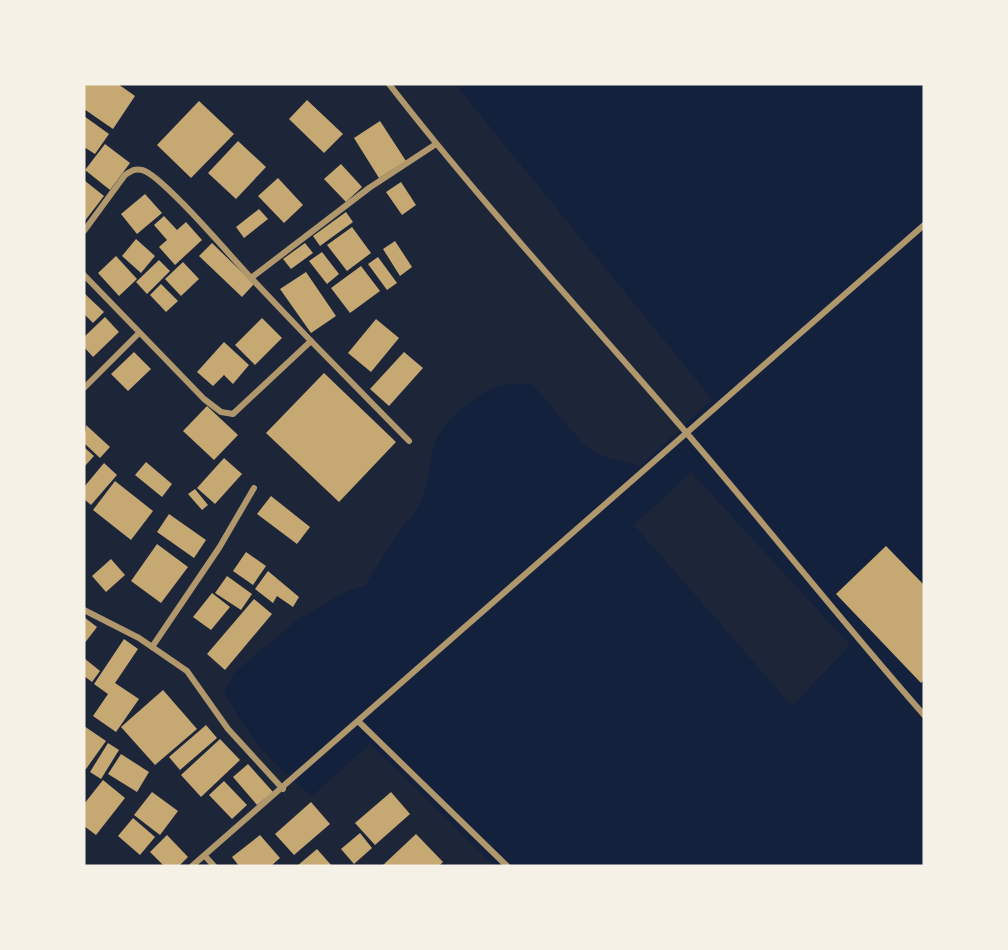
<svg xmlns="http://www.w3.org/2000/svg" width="1008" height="950" viewBox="0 0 1008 950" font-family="'PT Serif',serif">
	<rect width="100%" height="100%" fill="#14213d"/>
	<g fill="#1d2539">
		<path d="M 84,84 L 455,84 L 712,399 L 641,466 L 602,456 L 585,446 L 532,384 C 523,384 513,383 505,385 C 482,388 439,423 434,446 C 427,471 428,505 406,522 L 365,585 L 347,591 L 297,620 L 234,673 L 224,691 C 245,733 274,768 312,796 L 370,744 L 495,866 L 84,866 Z"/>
		<path d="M 691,472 L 850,645 L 792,706 L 634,525 Z"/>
	</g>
	<g fill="#c6a872">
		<path d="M 84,84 L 118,84 L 135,96 L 113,129 L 84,109 Z"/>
		<path d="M 307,100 L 343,134 L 324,153 L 289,119 Z"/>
		<path d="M 199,101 L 234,134 L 191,178 L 157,145 Z"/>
		<path d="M 84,116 L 109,134 L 95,154 L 84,147 Z"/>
		<path d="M 380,121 L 406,161 L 379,178 L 354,138 Z"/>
		<path d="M 238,141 L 266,167 L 236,199 L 208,173 Z"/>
		<path d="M 105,144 L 130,163 L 110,190 L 85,170 Z"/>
		<path d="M 341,164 L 362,187 L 346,202 L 324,179 Z"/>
		<path d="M 278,178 L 303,205 L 284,223 L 258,196 Z"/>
		<path d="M 84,180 L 104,196 L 84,222 Z"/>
		<path d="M 401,182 L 416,205 L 402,215 L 386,192 Z"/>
		<path d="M 145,194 L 162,213 L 137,234 L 121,214 Z"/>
		<path d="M 259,209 L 268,219 L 244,238 L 236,227 Z"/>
		<path d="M 346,212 L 353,222 L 320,246 L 313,236 Z"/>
		<path d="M 164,216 L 177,230 L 186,222 L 202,240 L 175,265 L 159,247 L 167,240 L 154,225 Z"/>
		<path d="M 352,227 L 371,253 L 347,271 L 327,245 Z"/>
		<path d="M 136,239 L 155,256 L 141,273 L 122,256 Z"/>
		<path d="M 395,241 L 412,267 L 400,276 L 383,249 Z"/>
		<path d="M 212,243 L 254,284 L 242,297 L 199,256 Z"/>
		<path d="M 305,243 L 313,253 L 291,269 L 283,259 Z"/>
		<path d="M 322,252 L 339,274 L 327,284 L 309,261 Z"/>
		<path d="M 116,256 L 137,279 L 119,296 L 98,273 Z"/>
		<path d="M 378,257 L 397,283 L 387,290 L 368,264 Z"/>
		<path d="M 159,260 L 170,271 L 147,294 L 136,282 Z"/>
		<path d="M 183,262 L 199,279 L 181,296 L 165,279 Z"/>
		<path d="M 361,266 L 380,291 L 350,313 L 331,288 Z"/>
		<path d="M 306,272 L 336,316 L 311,333 L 280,289 Z"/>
		<path d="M 161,284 L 178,301 L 166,312 L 150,295 Z"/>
		<path d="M 84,293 L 104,312 L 93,323 L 84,314 Z"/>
		<path d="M 105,317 L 119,332 L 93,357 L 84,347 L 84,337 Z"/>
		<path d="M 262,318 L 282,338 L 255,365 L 235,345 Z"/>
		<path d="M 376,319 L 399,338 L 371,372 L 348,353 Z"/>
		<path d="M 224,342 L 249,365 L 233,384 L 224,375 L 213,386 L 197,372 Z"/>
		<path d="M 134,352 L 151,369 L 128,391 L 111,374 Z"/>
		<path d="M 404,352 L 423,368 L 389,406 L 370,389 Z"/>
		<path d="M 324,373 L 396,442 L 339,502 L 266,433 Z"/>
		<path d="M 207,406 L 238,435 L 214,460 L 183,431 Z"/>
		<path d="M 86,425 L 110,447 L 100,458 L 84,443 Z"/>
		<path d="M 84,447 L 94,456 L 84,467 Z"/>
		<path d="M 224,458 L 242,474 L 215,504 L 197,488 Z"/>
		<path d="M 146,462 L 172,484 L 162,497 L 135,475 Z"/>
		<path d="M 104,463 L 117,475 L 91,505 L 84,499 L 84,487 Z"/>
		<path d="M 115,481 L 153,511 L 131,540 L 93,510 Z"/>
		<path d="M 195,489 L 208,505 L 202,510 L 188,494 Z"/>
		<path d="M 271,496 L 310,527 L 297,544 L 257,514 Z"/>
		<path d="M 169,514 L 206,540 L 194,558 L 157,532 Z"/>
		<path d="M 157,544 L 188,567 L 161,603 L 131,581 Z"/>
		<path d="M 886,546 L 924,585 L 924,680 L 921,683 L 836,594 Z"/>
		<path d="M 246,552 L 266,566 L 253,585 L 233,571 Z"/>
		<path d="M 111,559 L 125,575 L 106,592 L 92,576 Z"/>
		<path d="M 268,571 L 299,597 L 293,607 L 277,596 L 273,603 L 255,589 Z"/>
		<path d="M 227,576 L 252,594 L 241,610 L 215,593 Z"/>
		<path d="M 212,593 L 230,607 L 211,630 L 193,617 Z"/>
		<path d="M 254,599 L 272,614 L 225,670 L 207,654 Z"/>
		<path d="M 84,617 L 97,627 L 84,644 Z"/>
		<path d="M 124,639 L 138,649 L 115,683 L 139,699 L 116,732 L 93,716 L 108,694 L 94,684 Z"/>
		<path d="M 84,658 L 100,671 L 92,682 L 84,676 Z"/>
		<path d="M 163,690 L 197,729 L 155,765 L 121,727 Z"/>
		<path d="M 206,725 L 217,738 L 180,770 L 169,757 Z"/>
		<path d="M 84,726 L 106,741 L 86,769 L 84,768 Z"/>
		<path d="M 220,739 L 240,760 L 201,797 L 181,775 Z"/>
		<path d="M 108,743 L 119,750 L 101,779 L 90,772 Z"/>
		<path d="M 121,754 L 149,772 L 137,792 L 108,774 Z"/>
		<path d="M 248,764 L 273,792 L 257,805 L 233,777 Z"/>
		<path d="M 103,780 L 125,798 L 96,835 L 84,826 L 84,804 Z"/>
		<path d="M 224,781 L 247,805 L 232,819 L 209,795 Z"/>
		<path d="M 152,792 L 178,811 L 160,835 L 134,815 Z"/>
		<path d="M 391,792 L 410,814 L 375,845 L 355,823 Z"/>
		<path d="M 311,802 L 330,824 L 294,855 L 275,834 Z"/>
		<path d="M 133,818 L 155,837 L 140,855 L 118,836 Z"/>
		<path d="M 360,833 L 372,848 L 354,864 L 341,849 Z"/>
		<path d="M 416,834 L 443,862 L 439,866 L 382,866 Z"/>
		<path d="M 167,835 L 188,857 L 179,866 L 164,866 L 150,852 Z"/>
		<path d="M 260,835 L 280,858 L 271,866 L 239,866 L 232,857 Z"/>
		<path d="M 317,849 L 332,866 L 297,866 Z"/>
	</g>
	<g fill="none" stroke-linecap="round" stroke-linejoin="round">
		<g stroke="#b1986c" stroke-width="6">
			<path d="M 389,84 C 482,204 585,315 684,430 C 765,524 842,622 924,715"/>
			<path d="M 84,231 L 125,175 C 131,171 135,168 142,170 C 161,174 233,259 251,278"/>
			<path d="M 84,275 L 204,399 L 221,412 L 233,414 L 311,341 L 251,278 L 369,188 L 436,144"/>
			<path d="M 311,341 L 409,441"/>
			<path d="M 84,388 L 139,333"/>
			<path d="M 84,610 L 139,638 L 187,671 L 228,729 L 283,789"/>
			<path d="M 152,647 L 219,548 L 254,488"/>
			<path d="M 359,722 L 507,866"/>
			<path d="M 205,856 L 214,866"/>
			<path d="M 192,866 L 924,225"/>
		</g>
	</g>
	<rect width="1008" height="950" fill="none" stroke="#f6f1e7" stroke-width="171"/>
</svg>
